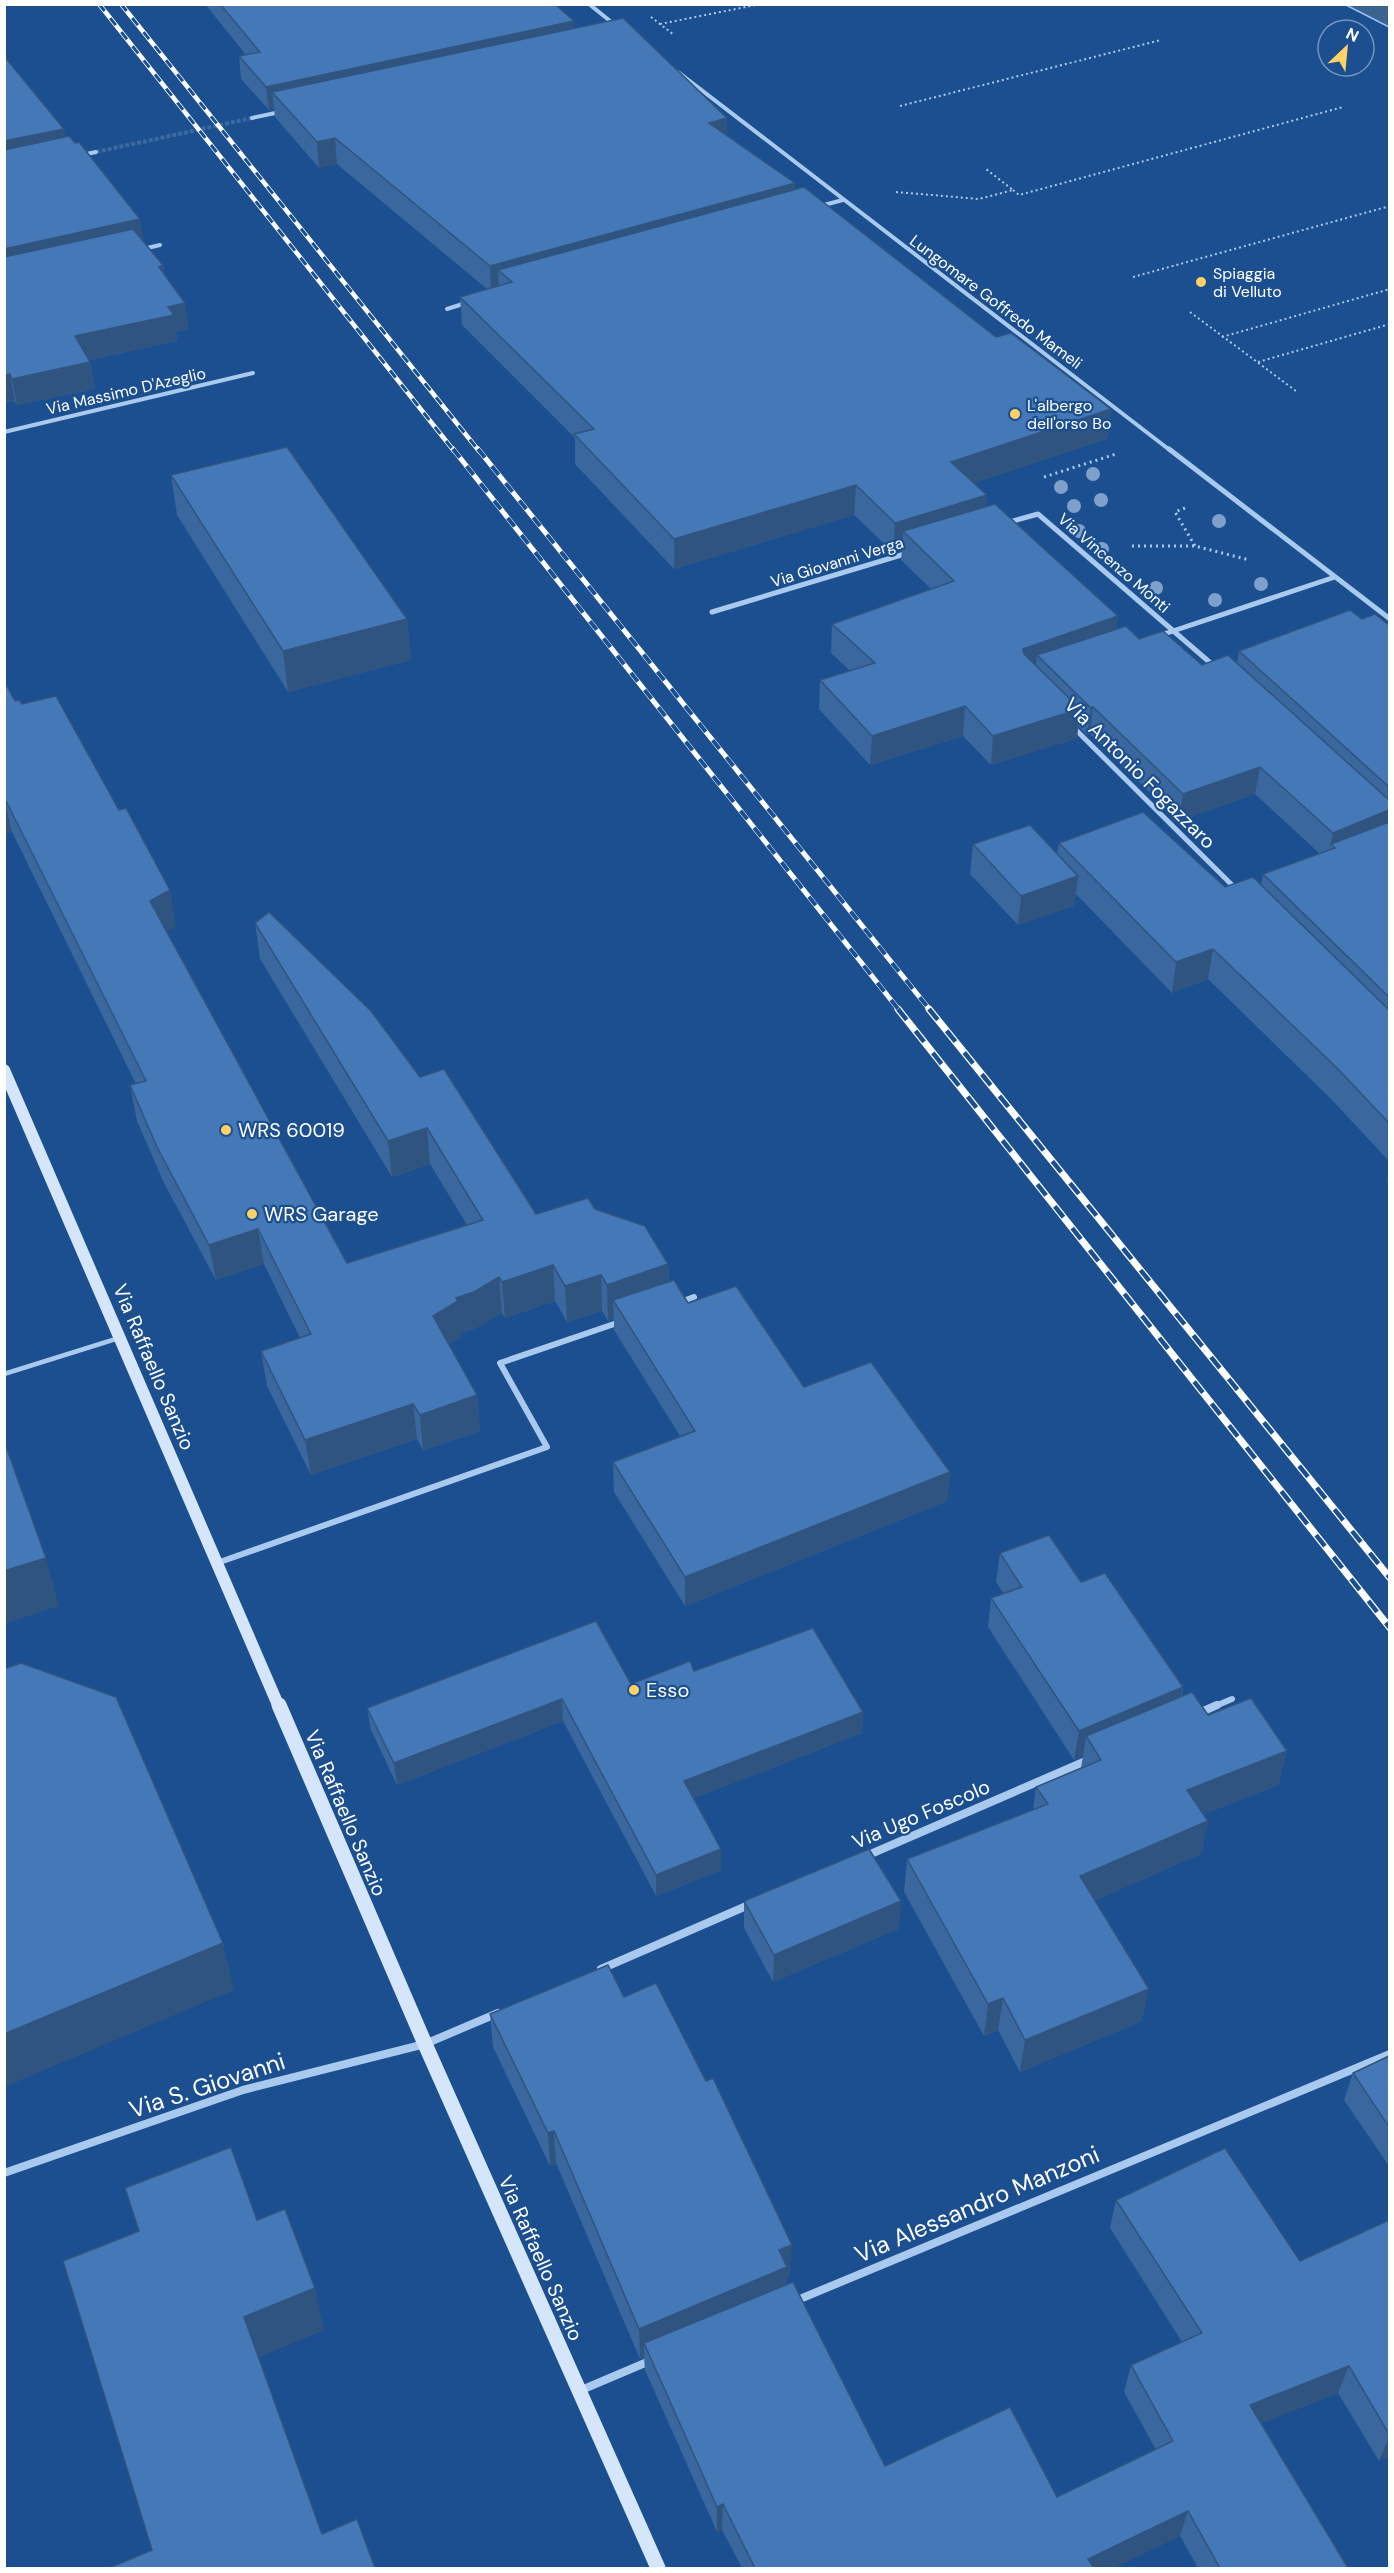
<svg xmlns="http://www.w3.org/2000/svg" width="1394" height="2573" viewBox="0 0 1394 2573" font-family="'DM Sans',sans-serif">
	<rect width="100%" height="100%" fill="#1b4f8f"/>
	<path fill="#3c6290" stroke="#9cc4f0" stroke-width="1.5" d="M 1346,5 L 1389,5 L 1389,27 Z"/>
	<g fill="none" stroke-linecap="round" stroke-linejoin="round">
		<path stroke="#3d69a0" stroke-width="4" stroke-dasharray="4 2" stroke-linecap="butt" d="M 96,152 L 252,118"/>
		<g stroke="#a9c9ee" stroke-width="2" stroke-dasharray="2 3" stroke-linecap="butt">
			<path d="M 651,17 L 674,35"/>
			<path d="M 660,24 L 761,4"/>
			<path d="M 900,106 L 1161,40"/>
			<path d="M 1013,190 L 1019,195 L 1343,107"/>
			<path d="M 896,192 L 979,199 L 1013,190 L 986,169"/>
			<path d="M 1133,277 L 1390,206"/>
			<path d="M 1190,312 L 1296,391"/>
			<path d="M 1222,337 L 1390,289"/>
			<path d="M 1258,362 L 1390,324"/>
		</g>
		<g stroke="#a9c9ee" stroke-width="3" stroke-dasharray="2 4" stroke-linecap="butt">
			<path d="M 1044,477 L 1116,454"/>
			<path d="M 1185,508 L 1175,512 L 1195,546"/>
			<path d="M 1132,546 L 1195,546 L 1249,560"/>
		</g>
		<path stroke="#a9c9ee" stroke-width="4.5" d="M 4,1374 L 119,1338"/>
		<g stroke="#a9c9ee" stroke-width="4">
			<path d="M 589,4 L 615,25"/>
			<path d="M 678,72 L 1171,451"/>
			<path d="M 252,118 L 280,112"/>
			<path d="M 82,155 L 96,152"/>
			<path d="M 820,206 L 843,200"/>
			<path d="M 143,249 L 160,245"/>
			<path d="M 447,309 L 466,303"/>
			<path d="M 4,432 L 253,373"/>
		</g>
		<g stroke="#a9c9ee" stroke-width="5">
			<path d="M 1169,449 L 1390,619"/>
			<path d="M 1006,523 L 1038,514 L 1214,666"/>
			<path d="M 712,612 L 908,553"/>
			<path d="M 1161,635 L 1335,577"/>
			<path d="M 1073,727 L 1236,889"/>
		</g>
		<g stroke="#a9c9ee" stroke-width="6">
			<path d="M 681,1302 L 694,1297"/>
			<path d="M 217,1563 L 547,1447 L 500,1363 L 620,1322"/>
			<path d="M 1213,1707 L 1232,1699"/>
		</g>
		<g stroke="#a9c9ee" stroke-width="8">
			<path d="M 1199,1713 L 1217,1705"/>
			<path d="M 866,1856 L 1088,1760"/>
			<path d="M 601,1969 L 751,1904"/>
			<path d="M 4,2173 L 243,2090 L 425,2044 L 498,2013"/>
			<path d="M 795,2301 L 1390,2054"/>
			<path d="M 579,2391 L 652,2360"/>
		</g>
		<path stroke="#d6e6fa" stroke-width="12" d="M 4,1070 L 279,1707"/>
		<path stroke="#d6e6fa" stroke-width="15" d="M 279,1705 L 425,2044 L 658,2568"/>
		<defs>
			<g id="rail-far2">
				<path d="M 99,4 L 454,451"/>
				<path d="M 121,4 L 479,451"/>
			</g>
			<g id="rail-far1">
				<path d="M 453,449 L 899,1010"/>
				<path d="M 478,449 L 930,1010"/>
			</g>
			<g id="rail">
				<path d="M 898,1009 L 1390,1628"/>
				<path d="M 929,1009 L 1390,1578"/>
			</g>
		</defs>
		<use href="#rail-far2" stroke="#fff" stroke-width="4.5"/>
		<use href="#rail-far1" stroke="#fff" stroke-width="5"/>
		<use href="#rail" stroke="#fff" stroke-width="7"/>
		<use href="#rail-far2" stroke="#1b4f8f" stroke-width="3" stroke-dasharray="9" stroke-linecap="butt"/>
		<use href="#rail-far1" stroke="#1b4f8f" stroke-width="4" stroke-dasharray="11" stroke-linecap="butt"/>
		<use href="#rail" stroke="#1b4f8f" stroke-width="4.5" stroke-dasharray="14" stroke-linecap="butt"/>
	</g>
	<g fill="#7ea0ca">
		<circle cx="1093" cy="474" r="7"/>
		<circle cx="1061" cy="487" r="7"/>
		<circle cx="1101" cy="500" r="7"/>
		<circle cx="1074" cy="506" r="7"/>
		<circle cx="1219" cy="521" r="7"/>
		<circle cx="1079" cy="531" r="7"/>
		<circle cx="1102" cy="549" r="7"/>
		<circle cx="1261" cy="584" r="7"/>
		<circle cx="1156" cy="588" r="7"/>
		<circle cx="1215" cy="600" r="7"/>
	</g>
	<g fill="#3a679d">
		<path d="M 205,4 L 555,4 L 574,28 L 795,183 L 795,190 L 996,337 L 1111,409 L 1107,439 L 974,483 L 987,495 L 986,507 L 1118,616 L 1116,629 L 1202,665 L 1237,663 L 1239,651 L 1362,619 L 1389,625 L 1389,1161 L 1331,1099 L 1208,979 L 1172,993 L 1076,894 L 1074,906 L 1018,925 L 970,874 L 973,844 L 1057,854 L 1059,843 L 1225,887 L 1261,885 L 1263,874 L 1320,854 L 1255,794 L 1179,821 L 1090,734 L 1087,735 L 1078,726 L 1077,738 L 991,765 L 963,736 L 870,765 L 819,709 L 820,680 L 850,671 L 831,653 L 832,624 L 931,589 L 901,560 L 902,550 L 893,552 L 854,515 L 674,569 L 575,464 L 575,438 L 462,325 L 460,297 L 487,289 L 337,164 L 319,168 L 275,117 L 274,109 L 269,110 L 241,79 L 239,56 L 246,55 Z"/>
		<path d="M 4,56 L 65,137 L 140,219 L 143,241 L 163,265 L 165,275 L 189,329 L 176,332 L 177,341 L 89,360 L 90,362 L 95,389 L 17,405 L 15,401 L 4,403 Z"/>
		<path d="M 171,475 L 407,619 L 411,660 L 288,692 L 177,515 Z"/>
		<path d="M 4,681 L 15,701 L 176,926 L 167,931 L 347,1263 L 467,1225 L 430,1164 L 392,1177 L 260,959 L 255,923 L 420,1077 L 536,1214 L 595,1209 L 668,1264 L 669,1281 L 688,1303 L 804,1387 L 950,1472 L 947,1501 L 685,1606 L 614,1492 L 613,1462 L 680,1436 L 614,1330 L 614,1319 L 608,1321 L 602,1311 L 567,1322 L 555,1301 L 505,1318 L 502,1313 L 476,1328 L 461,1333 L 461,1337 L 449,1344 L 477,1395 L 480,1431 L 423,1450 L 417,1439 L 311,1475 L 267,1386 L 261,1351 L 300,1338 L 264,1264 L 216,1280 L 164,1183 L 137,1121 L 130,1085 L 136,1084 L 12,832 L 4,834 Z"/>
		<path d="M 1389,1170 L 1389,1185 L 1387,1182 Z"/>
		<path d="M 1000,1553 L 1081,1582 L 1183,1687 L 1182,1696 L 1208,1715 L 1287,1751 L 1278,1785 L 1204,1814 L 1208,1821 L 1201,1854 L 1095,1900 L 1142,2021 L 1020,2072 L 998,2030 L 984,2036 L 904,1892 L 907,1859 L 1033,1810 L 1036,1787 L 1081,1768 L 1083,1756 L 1074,1760 L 988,1627 L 991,1598 L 1004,1594 L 996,1582 Z"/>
		<path d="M 694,1671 L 863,1712 L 862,1733 L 694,1798 L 721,1849 L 721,1870 L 656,1896 L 563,1721 L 397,1785 L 371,1730 L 367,1708 L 631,1684 Z"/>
		<path d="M 744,1901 L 901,1901 L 898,1929 L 773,1982 L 744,1928 Z"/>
		<path d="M 624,1997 L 790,2276 L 787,2277 L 786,2284 L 885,2466 L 1057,2497 L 1156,2450 L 1124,2392 L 1131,2365 L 1182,2342 L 1110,2228 L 1116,2200 L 1300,2261 L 1389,2220 L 1389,2456 L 1379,2461 L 1338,2393 L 1261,2423 L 1348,2568 L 1198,2568 L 1180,2536 L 1113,2568 L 742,2568 L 722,2530 L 717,2532 L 645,2370 L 644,2357 L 640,2359 L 556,2163 L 550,2166 L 493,2047 L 490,2014 Z"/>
		<path d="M 1389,2056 L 1389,2166 L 1344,2100 L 1353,2073 Z"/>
	</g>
	<g fill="#305480">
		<path d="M 574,21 L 574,43 L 272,92 L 274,109 L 269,110 L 266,87 Z"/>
		<path d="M 727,118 L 727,144 L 709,123 Z"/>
		<path d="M 64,129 L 68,154 L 4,168 L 4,141 Z"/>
		<path d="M 335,138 L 337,164 L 319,168 L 317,142 Z"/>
		<path d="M 795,183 L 794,209 L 498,270 L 499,291 L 491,292 L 490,266 Z"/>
		<path d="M 140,219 L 144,244 L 4,276 L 4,249 Z"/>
		<path d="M 163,265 L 167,292 L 159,267 Z"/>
		<path d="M 185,303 L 189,329 L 176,332 L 177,341 L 79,362 L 75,336 L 168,307 Z"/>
		<path d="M 90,362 L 95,389 L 17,405 L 12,379 Z"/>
		<path d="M 10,374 L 15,401 L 4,403 L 4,375 Z"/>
		<path d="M 1111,409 L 1107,439 L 949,492 L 951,462 Z"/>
		<path d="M 856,485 L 854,515 L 674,569 L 674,539 Z"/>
		<path d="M 987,495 L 985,525 L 903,531 L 902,550 L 893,552 L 895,523 Z"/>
		<path d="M 1118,616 L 1114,645 L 1037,655 L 1035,673 L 1020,678 L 1023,649 Z"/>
		<path d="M 407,619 L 411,660 L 288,692 L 283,651 Z"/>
		<path d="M 965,706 L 963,736 L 870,765 L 872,736 Z"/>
		<path d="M 1093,707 L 1090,734 L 1087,735 L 1091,708 Z"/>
		<path d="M 1080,709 L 1077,738 L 991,765 L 993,736 Z"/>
		<path d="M 1260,767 L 1255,794 L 1179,821 L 1183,794 Z"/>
		<path d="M 4,797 L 12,832 L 4,834 Z"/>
		<path d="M 1389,810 L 1389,835 L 1331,844 L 1327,861 L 1333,833 Z"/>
		<path d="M 1078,876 L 1074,906 L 1018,925 L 1021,896 Z"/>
		<path d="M 170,890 L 176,926 L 157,937 L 150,901 Z"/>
		<path d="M 1213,949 L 1208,979 L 1172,993 L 1176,962 Z"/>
		<path d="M 427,1128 L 430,1164 L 392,1177 L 388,1141 Z"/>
		<path d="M 258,1229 L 264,1264 L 216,1280 L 209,1245 Z"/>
		<path d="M 668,1264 L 669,1300 L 613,1300 L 614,1319 L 608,1321 L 607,1285 Z"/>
		<path d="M 553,1265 L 555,1301 L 505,1318 L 502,1282 Z"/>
		<path d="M 601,1275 L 602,1311 L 567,1322 L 565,1286 Z"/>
		<path d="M 499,1277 L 502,1313 L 476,1328 L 461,1333 L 461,1337 L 436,1351 L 433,1316 L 456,1298 Z"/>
		<path d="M 477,1395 L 480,1431 L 423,1450 L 420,1415 Z"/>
		<path d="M 413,1404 L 417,1439 L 311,1475 L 305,1440 Z"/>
		<path d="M 950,1472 L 947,1501 L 685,1606 L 685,1577 Z"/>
		<path d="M 46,1558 L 59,1606 L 4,1624 L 4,1571 Z"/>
		<path d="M 1183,1687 L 1177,1715 L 1086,1736 L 1083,1756 L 1074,1760 L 1079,1731 Z"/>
		<path d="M 562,1699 L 563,1721 L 397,1785 L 394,1763 Z"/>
		<path d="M 863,1712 L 862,1733 L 684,1802 L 684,1781 Z"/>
		<path d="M 1287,1751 L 1278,1785 L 1179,1824 L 1187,1790 Z"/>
		<path d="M 1208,1821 L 1201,1854 L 1074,1909 L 1080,1876 Z"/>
		<path d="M 721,1849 L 721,1870 L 656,1896 L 656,1875 Z"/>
		<path d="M 901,1901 L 898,1929 L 773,1982 L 774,1955 Z"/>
		<path d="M 223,1943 L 234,1990 L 4,2087 L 4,2034 Z"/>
		<path d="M 1149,1989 L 1142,2021 L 1020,2072 L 1025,2040 Z"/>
		<path d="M 1003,1998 L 998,2030 L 984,2036 L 988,2004 Z"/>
		<path d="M 554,2131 L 556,2163 L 550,2166 L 548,2133 Z"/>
		<path d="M 792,2245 L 790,2276 L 787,2277 L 786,2299 L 644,2343 L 644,2357 L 640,2359 L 639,2329 L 779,2250 Z"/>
		<path d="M 315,2288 L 324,2330 L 255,2359 L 244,2317 Z"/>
		<path d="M 1349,2366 L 1338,2393 L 1241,2431 L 1250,2405 Z"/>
		<path d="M 1389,2437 L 1389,2456 L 1379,2461 Z"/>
		<path d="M 723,2504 L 722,2530 L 717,2532 L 717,2507 Z"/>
		<path d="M 1188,2511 L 1180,2536 L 1113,2568 L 1086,2568 L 1088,2559 Z"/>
	</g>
	<g fill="#4478b7" stroke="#305480" stroke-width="1.5">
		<path d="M 220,4 L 555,4 L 574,21 L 266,87 L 239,56 L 260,52 Z"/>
		<path d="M 623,18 L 727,118 L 709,123 L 795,183 L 490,266 L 335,138 L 317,142 L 272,92 Z"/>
		<path d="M 4,56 L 64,129 L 4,141 Z"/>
		<path d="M 69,136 L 75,143 L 79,142 L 140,219 L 4,249 L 4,150 Z"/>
		<path d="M 804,187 L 996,337 L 1011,333 L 1111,409 L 951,462 L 987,495 L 895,523 L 856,485 L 674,539 L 574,434 L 594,429 L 460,297 L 512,282 L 498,270 Z"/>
		<path d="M 133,229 L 163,265 L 159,267 L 185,303 L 168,307 L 174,315 L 75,336 L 90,362 L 12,379 L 10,374 L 4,375 L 4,257 Z"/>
		<path d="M 287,447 L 407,619 L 283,651 L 171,475 Z"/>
		<path d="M 995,504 L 1118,616 L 1023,649 L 1024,654 L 1080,709 L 993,736 L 965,706 L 872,736 L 820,680 L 875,663 L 832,624 L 954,581 L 903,531 Z"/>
		<path d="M 1350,610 L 1362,619 L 1375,614 L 1389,625 L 1389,787 L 1239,651 Z"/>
		<path d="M 1126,626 L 1139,639 L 1163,631 L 1202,665 L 1228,655 L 1389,800 L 1389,810 L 1333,833 L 1260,767 L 1183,794 L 1093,707 L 1091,708 L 1037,655 Z"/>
		<path d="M 4,681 L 15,701 L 19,700 L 22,704 L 56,696 L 119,810 L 126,808 L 170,890 L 150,901 L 347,1263 L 483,1220 L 427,1128 L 388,1141 L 255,923 L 269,912 L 371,1011 L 420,1077 L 444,1069 L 536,1214 L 588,1198 L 595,1209 L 645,1226 L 668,1264 L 607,1285 L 601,1275 L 565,1286 L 553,1265 L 502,1282 L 499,1277 L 474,1292 L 456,1298 L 458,1301 L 433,1316 L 477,1395 L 420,1415 L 413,1404 L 305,1440 L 261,1351 L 311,1334 L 258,1229 L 209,1245 L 157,1147 L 130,1085 L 146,1081 L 4,797 Z"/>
		<path d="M 1143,812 L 1225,887 L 1253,877 L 1389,1010 L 1389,1123 L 1338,1069 L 1213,949 L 1176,962 L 1059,843 Z"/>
		<path d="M 1389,822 L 1389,997 L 1263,874 L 1335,848 L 1331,844 Z"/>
		<path d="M 1030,825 L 1078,876 L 1021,896 L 973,844 Z"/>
		<path d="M 674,1280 L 688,1303 L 736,1286 L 804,1387 L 871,1362 L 950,1472 L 685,1577 L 613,1462 L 695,1431 L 613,1300 Z"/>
		<path d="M 4,1441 L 46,1558 L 4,1571 Z"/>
		<path d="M 1049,1535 L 1081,1582 L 1105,1573 L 1183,1687 L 1079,1731 L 991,1598 L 1022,1587 L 1000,1553 Z"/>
		<path d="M 596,1621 L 631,1684 L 690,1661 L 694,1671 L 813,1628 L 863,1712 L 684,1781 L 721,1849 L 656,1875 L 562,1699 L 394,1763 L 367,1708 Z"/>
		<path d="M 21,1663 L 116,1697 L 223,1943 L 4,2034 L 4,1669 Z"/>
		<path d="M 1192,1692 L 1208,1715 L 1251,1698 L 1287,1751 L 1187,1790 L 1208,1821 L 1080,1876 L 1149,1989 L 1025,2040 L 1003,1998 L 988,2004 L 907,1859 L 1048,1804 L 1036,1787 L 1101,1760 L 1086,1736 Z"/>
		<path d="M 869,1849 L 901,1901 L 774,1955 L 744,1901 Z"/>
		<path d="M 608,1965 L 624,1997 L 656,1983 L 706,2081 L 713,2078 L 792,2245 L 779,2250 L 787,2267 L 639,2329 L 554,2131 L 548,2133 L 490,2014 Z"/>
		<path d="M 1389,2056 L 1389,2127 L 1353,2073 Z"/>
		<path d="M 231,2147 L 257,2220 L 285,2209 L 315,2288 L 244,2317 L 322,2534 L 357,2519 L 375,2568 L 109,2568 L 152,2550 L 63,2261 L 139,2231 L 125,2188 Z"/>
		<path d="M 1225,2148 L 1300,2261 L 1389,2220 L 1389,2434 L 1349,2366 L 1250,2405 L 1348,2568 L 1220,2568 L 1188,2511 L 1088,2559 L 1094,2568 L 755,2568 L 723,2504 L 717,2507 L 644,2343 L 793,2282 L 885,2466 L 1010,2407 L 1057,2497 L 1173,2441 L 1131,2365 L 1202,2333 L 1116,2200 Z"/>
	</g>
	<g fill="#ffd166" stroke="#1b4f8f" stroke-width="2">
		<circle cx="1201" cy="282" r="6"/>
		<circle cx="1015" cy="414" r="6"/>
		<circle cx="226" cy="1130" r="6"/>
		<circle cx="252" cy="1214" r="6"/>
		<circle cx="634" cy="1690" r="6"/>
	</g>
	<g text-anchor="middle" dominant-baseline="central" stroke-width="4.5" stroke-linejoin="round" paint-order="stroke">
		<g font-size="16" fill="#fff" stroke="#1b4f8f" text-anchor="start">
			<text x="1213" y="273">Spiaggia<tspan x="1213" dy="18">di Velluto</tspan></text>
			<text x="1027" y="405">L'albergo<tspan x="1027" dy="18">dell'orso Bo</tspan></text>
		</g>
		<g font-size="16" fill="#fff" stroke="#1b4f8f">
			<text transform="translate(996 302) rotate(37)">Lungomare Goffredo Mameli</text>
			<text transform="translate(126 391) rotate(-13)">Via Massimo D'Azeglio</text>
			<text transform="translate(837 562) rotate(-17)">Via Giovanni Verga</text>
			<text transform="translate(1114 563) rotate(41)">Via Vincenzo Monti</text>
		</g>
		<g font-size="20" fill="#fff" stroke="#1b4f8f">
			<text transform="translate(1140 773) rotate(45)">Via Antonio Fogazzaro</text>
			<text transform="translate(154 1367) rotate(67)">Via Raffaello Sanzio</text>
			<text transform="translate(346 1813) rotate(67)">Via Raffaello Sanzio</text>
			<text transform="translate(921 1814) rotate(-23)">Via Ugo Foscolo</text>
			<text transform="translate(541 2258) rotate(66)">Via Raffaello Sanzio</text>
		</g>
		<g font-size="20" fill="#fff" stroke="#1b4f8f" text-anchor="start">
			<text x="238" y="1130">WRS 60019</text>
			<text x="264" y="1214">WRS Garage</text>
			<text x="646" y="1690">Esso</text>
		</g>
		<g font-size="24" fill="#fff" stroke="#1b4f8f">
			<text transform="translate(207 2085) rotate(-18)">Via S. Giovanni</text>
			<text transform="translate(977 2204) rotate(-23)">Via Alessandro Manzoni</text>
		</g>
	</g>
	<rect width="1394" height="2573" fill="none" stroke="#ffffff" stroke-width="12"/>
	<g transform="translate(1346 48) rotate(26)"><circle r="28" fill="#1b4f8f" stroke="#7695bc" stroke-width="1.5"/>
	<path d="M0-4.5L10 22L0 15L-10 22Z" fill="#ffd166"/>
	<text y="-9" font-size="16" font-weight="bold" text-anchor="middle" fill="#ffffff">N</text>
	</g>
</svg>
